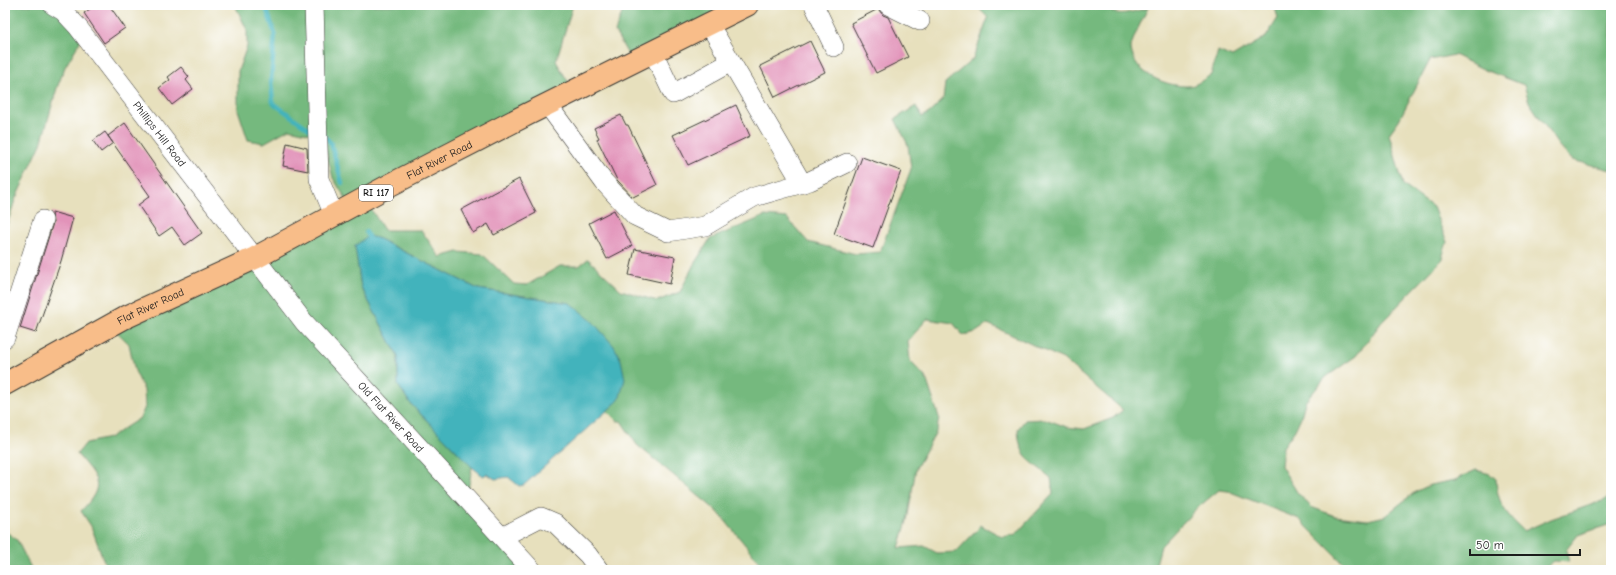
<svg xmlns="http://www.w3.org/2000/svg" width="1616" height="575" viewBox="0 0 1616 575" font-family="'Comic Neue',sans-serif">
	<rect width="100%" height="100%" fill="#fff"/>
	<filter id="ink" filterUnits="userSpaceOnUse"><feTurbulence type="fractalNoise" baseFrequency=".025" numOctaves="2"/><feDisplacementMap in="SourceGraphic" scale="8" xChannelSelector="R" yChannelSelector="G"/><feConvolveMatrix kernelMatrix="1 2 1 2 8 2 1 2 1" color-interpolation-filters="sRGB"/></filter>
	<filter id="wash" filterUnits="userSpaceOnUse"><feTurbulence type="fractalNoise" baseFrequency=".012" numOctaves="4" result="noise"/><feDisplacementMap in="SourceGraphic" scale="16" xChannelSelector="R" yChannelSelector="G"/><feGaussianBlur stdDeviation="0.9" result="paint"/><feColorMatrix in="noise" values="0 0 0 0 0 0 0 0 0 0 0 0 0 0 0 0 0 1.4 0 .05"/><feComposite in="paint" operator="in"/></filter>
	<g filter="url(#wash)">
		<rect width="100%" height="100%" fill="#e7e0bd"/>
		<g fill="#74b97e" stroke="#486a4d" fill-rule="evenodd">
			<path d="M 5,5 L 52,5 L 82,38 L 65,67 L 57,88 L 41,144 L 15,200 L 5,231 Z"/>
			<path d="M 235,5 L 573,5 L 556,61 L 574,92 L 366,201 L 384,230 L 421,230 L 440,257 L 458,252 L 482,254 L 514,284 L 527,285 L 560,266 L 579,266 L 588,259 L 621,290 L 657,301 L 680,292 L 694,264 L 710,239 L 765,216 L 787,218 L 808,242 L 856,254 L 880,252 L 911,169 L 908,145 L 895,119 L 916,106 L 922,117 L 929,113 L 943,100 L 945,83 L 973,59 L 988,18 L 976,5 L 1105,5 C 1113,20 1134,11 1148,8 C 1144,16 1130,43 1131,49 C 1134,74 1167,87 1189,86 C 1196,86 1205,78 1211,75 L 1218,51 L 1232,57 L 1266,37 L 1278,18 L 1274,5 L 1611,5 L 1611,170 L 1572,160 L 1558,145 L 1529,102 L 1524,85 L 1485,70 L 1454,55 L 1430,60 L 1399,120 L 1389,134 L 1403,185 L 1433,207 L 1447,242 L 1441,261 L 1381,323 L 1356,356 L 1326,377 L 1305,402 L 1301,417 L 1295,430 L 1283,447 L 1281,466 L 1297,492 L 1311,507 L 1335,516 L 1368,520 L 1385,516 L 1415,492 L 1430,485 L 1455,480 L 1476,470 L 1490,474 L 1496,479 C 1497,504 1507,515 1524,531 L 1551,519 L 1605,500 L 1611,496 L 1611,524 L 1578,535 L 1566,550 L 1569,562 L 1554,561 L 1543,570 L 1350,570 L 1299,519 L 1228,491 L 1219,490 L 1196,509 L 1161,546 L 1156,564 L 1159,570 L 766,570 L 718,512 L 637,445 L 621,421 L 617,421 L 607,411 L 619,400 L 570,303 L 478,289 L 377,238 L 355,246 L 361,287 L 398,356 L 398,385 L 410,403 L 472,467 L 467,497 L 531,570 L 103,570 L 105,564 L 91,526 L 81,511 C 107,484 97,479 77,454 L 86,443 L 109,438 L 140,418 L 145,407 L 144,390 L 135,371 L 129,344 L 115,330 L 351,207 L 333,178 L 324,144 L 316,135 L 289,129 L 264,143 L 248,140 L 238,110 L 238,71 L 247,46 L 247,30 ZM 927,319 L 953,323 L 963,335 L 976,332 L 988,324 L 1063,359 L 1123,410 L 1113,418 L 1084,429 L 1067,427 L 1045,419 L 1025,420 L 1018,429 C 1019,457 1031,461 1051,478 L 1053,494 L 1016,534 L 1003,537 L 980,525 L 978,529 L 956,552 L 937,553 L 924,546 L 899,548 L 907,521 L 916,468 L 937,430 L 939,417 L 926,378 L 910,361 L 908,341 Z"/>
			<path d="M 625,5 L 731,5 L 633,63 L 615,32 Z"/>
			<path d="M 5,531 L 17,540 L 32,570 L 5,570 Z"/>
		</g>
		<path fill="#43b3bc" stroke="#30686c" d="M 368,236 L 377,238 L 478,289 L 570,303 L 592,321 L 614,346 L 621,360 L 625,379 L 619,400 L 524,485 L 519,486 L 508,477 L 495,479 L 487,474 L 483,476 L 472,467 L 410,403 L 398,385 L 398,356 L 361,287 L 355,246 Z"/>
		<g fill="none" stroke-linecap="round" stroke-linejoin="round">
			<g stroke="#43b3bc" stroke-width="4.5">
				<path d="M 265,5 L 275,34 L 271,81 L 273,103 L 312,131"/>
				<path d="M 324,136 L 331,143 L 342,183"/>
				<path d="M 366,232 L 368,236"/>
			</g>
		</g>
		<g id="blocks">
			<g fill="#e293b9">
				<path d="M 96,5 L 109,5 L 125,28 L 104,43 L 84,13 Z"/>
				<path d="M 878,9 L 883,15 L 888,17 L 908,57 L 876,73 L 851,23 Z"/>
				<path d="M 810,41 L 825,72 L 775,97 L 760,66 Z"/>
				<path d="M 181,67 L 189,77 L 186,80 L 193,89 L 172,105 L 159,88 L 170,80 L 168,77 Z"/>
				<path d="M 736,105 L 750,136 L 688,165 L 673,135 Z"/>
				<path d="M 621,115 L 626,125 L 628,125 L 657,185 L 633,197 L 617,180 L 597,139 L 599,138 L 594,128 Z"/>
				<path d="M 125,123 L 202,233 L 185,245 L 172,227 L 159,236 L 138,205 L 150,196 L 108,136 Z"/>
				<path d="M 105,132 L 113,143 L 101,152 L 93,141 Z"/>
				<path d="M 287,143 L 307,148 L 308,171 L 283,166 Z"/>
				<path d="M 862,157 L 901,171 L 873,248 L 834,234 Z"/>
				<path d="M 519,179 L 536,213 L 494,235 L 488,224 L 473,233 L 461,210 Z"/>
				<path d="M 614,210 L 632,246 L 607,259 L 589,223 Z"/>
				<path d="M 52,212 L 73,218 L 61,261 L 36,333 L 20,328 L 53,223 Z"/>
				<path d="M 635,249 L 675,257 L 670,284 L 629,275 Z"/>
			</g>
		</g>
	</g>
	<g filter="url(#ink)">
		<use href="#blocks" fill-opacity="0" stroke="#3a3934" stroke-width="1"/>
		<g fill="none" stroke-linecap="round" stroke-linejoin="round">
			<defs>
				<g id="minor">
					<path id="s1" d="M 53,5 L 63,11 L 77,26 L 304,322 L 532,570"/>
					<path d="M 314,5 L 319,179 L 334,215"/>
					<path d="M 814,5 L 834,47"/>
					<path d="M 888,5 L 920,21"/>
					<path d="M 709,24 L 802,183"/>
					<path d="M 653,52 L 673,94 L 731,62"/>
					<path d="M 547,104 L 604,182 L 635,216 L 668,232 L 705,226 L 754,197 L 810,181 L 847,163"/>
					<path d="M 5,338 L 43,220"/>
					<path d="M 502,537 L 541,517 L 555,523 L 588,555 L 599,570"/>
				</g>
				<g id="major">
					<path id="s2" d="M 5,384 L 124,318 L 255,258 L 390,185 L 528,114 L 747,5"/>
				</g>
			</defs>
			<use href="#minor" stroke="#3a3934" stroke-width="20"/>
			<use href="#major" stroke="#3a3934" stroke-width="24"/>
			<use href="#minor" stroke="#fff" stroke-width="19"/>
			<use href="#major" stroke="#f8bd89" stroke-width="22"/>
		</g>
	</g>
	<g text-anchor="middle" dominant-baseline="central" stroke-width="3" stroke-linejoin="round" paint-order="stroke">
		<rect fill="#fff" stroke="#606060" stroke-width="1" x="359" y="185" width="34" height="16" rx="3"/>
		<g font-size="10" font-weight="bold" fill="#1c1c1c">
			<text x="376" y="193">RI 117</text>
		</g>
		<g font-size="11" fill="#1c1c1c" stroke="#fff">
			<text stroke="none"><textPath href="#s1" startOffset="168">Phillips Hill Road</textPath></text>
			<text stroke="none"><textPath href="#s2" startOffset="489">Flat River Road</textPath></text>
			<text stroke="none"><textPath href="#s2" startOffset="165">Flat River Road</textPath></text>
			<text stroke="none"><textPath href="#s1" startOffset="534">Old Flat River Road</textPath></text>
		</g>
	</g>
	<rect width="1616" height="575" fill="none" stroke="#fff" stroke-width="20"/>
	<path d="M1470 549v6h110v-6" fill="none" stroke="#1c1c1c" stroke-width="2"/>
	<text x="1476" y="549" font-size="12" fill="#1c1c1c" stroke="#ffffff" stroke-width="3" paint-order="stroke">50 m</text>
</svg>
